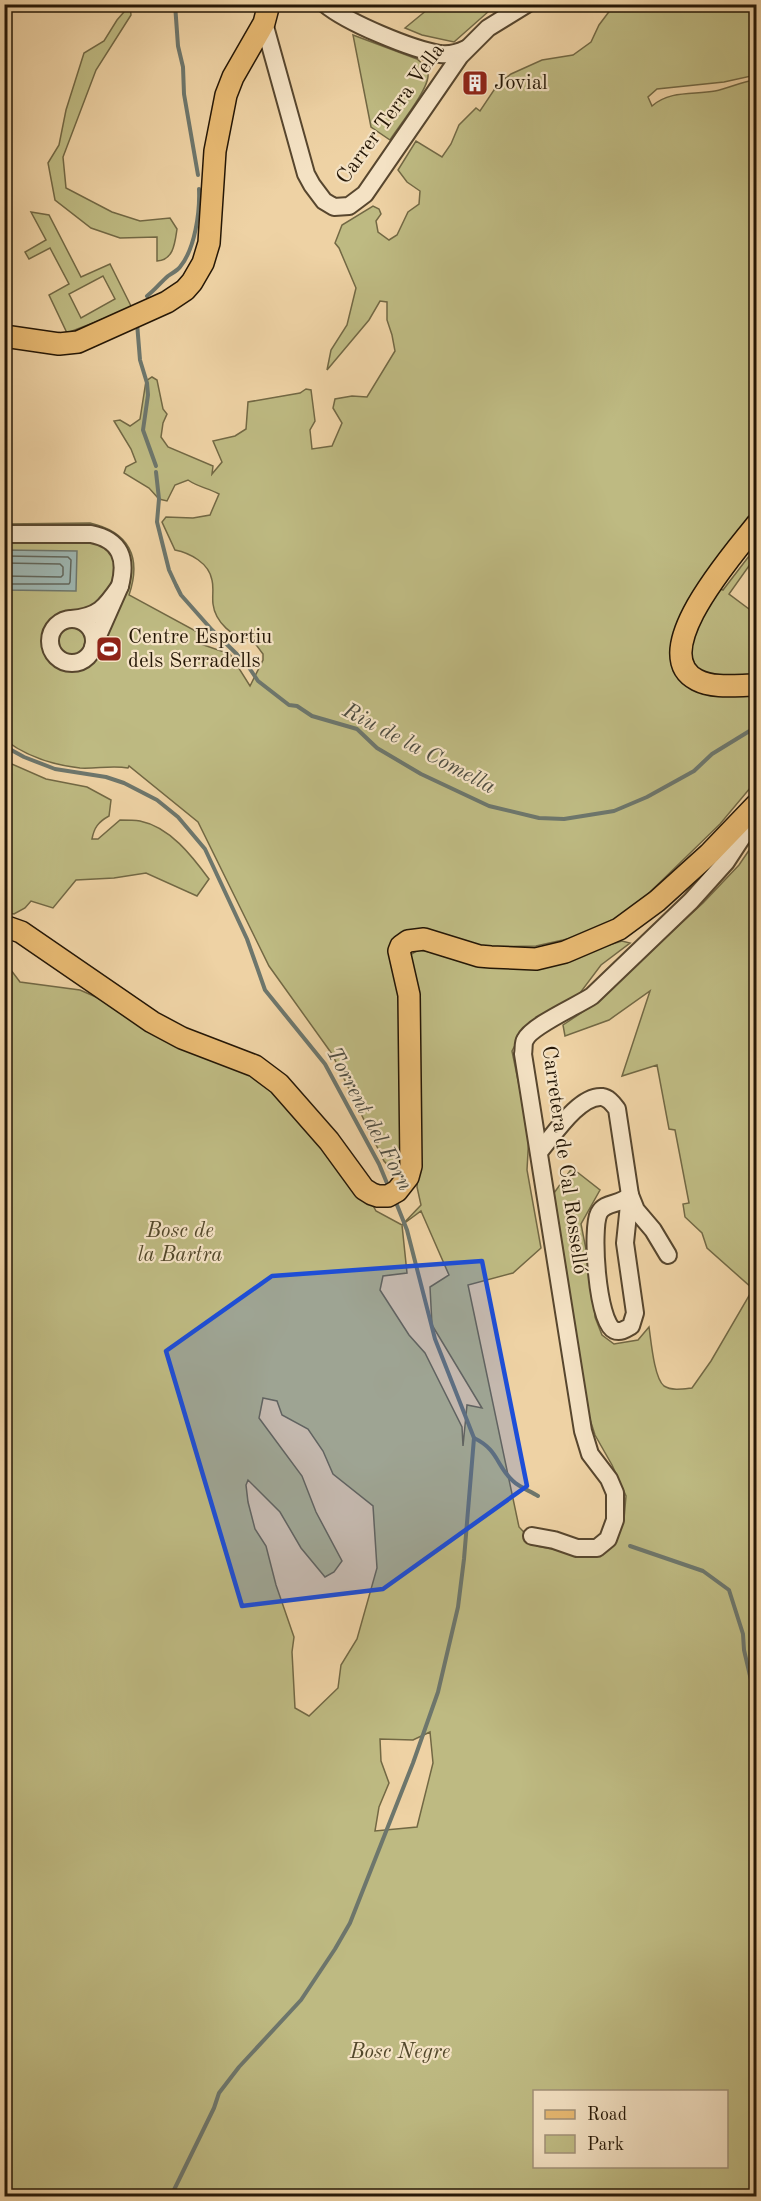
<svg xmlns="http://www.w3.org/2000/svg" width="761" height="2201" viewBox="0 0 761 2201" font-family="'Old Standard TT',serif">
	<rect width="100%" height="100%" fill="#eed2a4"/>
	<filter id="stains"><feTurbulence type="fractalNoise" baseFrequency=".00333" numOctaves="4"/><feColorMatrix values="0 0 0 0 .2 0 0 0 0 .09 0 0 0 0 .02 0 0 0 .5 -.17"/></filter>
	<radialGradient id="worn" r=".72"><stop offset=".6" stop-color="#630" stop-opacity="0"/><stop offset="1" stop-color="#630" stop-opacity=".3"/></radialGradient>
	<g fill="#beba82" stroke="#726844" stroke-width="1.5" fill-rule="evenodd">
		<path d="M 130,5 L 131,15 L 96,70 L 63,157 L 66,188 L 112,212 L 140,221 L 170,218 L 177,229 C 175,242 174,260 157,261 L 157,237 L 120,238 L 91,228 L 55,200 L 48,163 L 59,145 L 66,110 L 84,53 L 104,41 L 117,20 Z"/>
		<path d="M 433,5 L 433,4 L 499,5 L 489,11 L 454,42 L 422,35 L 405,28 Z"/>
		<path d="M 614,5 L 756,5 L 756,75 L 724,82 L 657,89 L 648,97 L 652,106 C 670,90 694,95 715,91 C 730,88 742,81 756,80 L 756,509 L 692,594 L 679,621 L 679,672 L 756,692 L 756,781 L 720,824 L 648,894 L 603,931 L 536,946 L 481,947 L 402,938 L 402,1181 L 384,1161 L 332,1054 L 269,966 L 198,822 L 129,766 L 128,768 C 112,765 96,769 80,768 C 53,765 26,756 5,740 L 5,524 L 90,523 C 129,532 142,557 129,595 L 203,635 L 198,643 L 230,654 L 250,686 L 263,660 L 263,654 L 251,638 C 233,640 215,621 213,604 C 212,596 214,588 212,580 C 209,563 190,553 175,550 L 162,522 L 166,517 L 193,518 L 210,515 L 219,494 C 208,488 198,487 188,480 L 175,485 L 167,501 L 159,499 L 149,488 L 124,473 L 126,467 L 136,462 L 131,449 L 114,421 L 120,420 L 130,426 L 140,419 L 146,381 L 152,377 L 157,380 L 163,409 L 167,414 L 163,423 L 161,437 L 168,447 L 213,466 L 212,474 L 222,462 L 213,441 L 235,436 L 246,429 L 248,402 L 300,393 L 306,389 L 311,390 L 315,421 L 310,430 L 312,449 L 332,446 L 342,423 L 333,408 L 335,399 L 352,396 L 367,397 L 395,351 L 392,335 L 387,320 L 387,302 L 380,301 L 369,320 L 327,370 L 331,350 L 347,325 L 356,288 L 339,248 L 335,243 L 342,225 L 373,206 L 379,209 L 381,214 L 376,221 L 378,232 L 389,240 L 397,235 L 408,212 L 419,204 L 420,191 L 407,182 L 398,170 L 416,141 L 442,157 L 451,144 L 459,125 L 476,108 L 480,111 L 498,84 L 511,74 L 542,60 L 573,55 L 591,42 L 599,25 Z"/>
		<path d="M 353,35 L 417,59 C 422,63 427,67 428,74 C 430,88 398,127 390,140 L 371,127 Z"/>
		<path d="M 31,212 L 49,215 L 81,277 L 110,264 L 132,308 L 67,333 L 49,295 L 69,284 L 50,248 L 29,259 L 25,252 L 46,240 ZM 103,276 L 115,299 L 81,318 L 69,294 Z"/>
		<path d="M 756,547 L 756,556 L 729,594 L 749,609 L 756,599 L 756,676 C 741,677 719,680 704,673 C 675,659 705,606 715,587 L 723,590 Z"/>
		<path d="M 5,761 L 46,779 L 87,787 L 111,800 L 109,816 C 98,822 94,828 92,839 L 98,839 L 120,820 C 127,820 134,820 140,821 C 170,827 192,856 209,879 L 197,896 L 146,873 L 114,878 L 76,880 L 53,908 L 31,901 L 25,908 L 14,914 L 5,912 L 6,893 L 4,892 Z"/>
		<path d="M 756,840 L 756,2196 L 5,2196 L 4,972 L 11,970 L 20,982 L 80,990 L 128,1011 L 260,1076 L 370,1200 L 376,1211 L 402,1225 L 421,1205 L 417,1187 L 419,1164 L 410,955 L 418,950 L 543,965 L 622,941 L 630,943 L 601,965 L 577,997 L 524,1028 L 512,1051 L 529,1134 L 527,1170 L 541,1248 L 513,1273 L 468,1285 L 519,1527 L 537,1546 L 567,1552 L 600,1553 L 611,1547 L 624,1519 L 626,1496 L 612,1465 L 595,1435 L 587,1410 L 560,1250 L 554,1193 L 572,1168 L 600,1190 L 581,1224 L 592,1280 L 595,1317 L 602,1335 L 614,1344 L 638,1340 L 649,1327 C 651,1340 654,1378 664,1386 C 672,1391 683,1389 692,1388 L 711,1361 L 753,1289 L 707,1248 L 702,1233 L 685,1217 L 683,1204 L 689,1203 L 675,1130 L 669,1129 L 657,1065 L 622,1076 L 650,991 L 609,1020 L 565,1036 L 563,1025 L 590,1007 L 703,903 L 739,865 ZM 421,1211 L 449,1275 L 430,1287 L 432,1325 L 482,1408 L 467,1405 L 463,1446 L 462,1427 L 425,1353 L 409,1335 L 380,1290 L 383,1276 L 407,1273 L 402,1225 ZM 263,1398 L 277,1401 L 282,1415 L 308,1429 L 323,1451 L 333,1474 L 373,1506 L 377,1568 L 357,1639 L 341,1665 L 338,1688 L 309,1716 L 295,1708 L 292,1652 L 294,1637 L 276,1585 L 266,1546 L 255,1529 L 248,1502 L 246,1485 L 248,1480 L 280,1512 L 301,1548 L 325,1577 L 334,1572 L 342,1561 L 316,1512 L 302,1476 L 259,1418 ZM 430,1732 L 433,1763 L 417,1827 L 375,1831 L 379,1807 L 389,1783 L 381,1761 L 380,1739 L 413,1740 ZM 534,2092 L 726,2092 L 726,2166 L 534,2166 Z"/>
	</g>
	<path fill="#9db5b0" stroke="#6d766c" stroke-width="1.5" d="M 5,550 L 77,551 L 76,591 L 5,590 Z"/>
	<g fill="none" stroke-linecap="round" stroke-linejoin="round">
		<g stroke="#61665b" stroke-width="1.5">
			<path d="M 4,556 L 68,557 L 71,560 L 70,582 L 69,584 L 4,584"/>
			<path d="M 4,563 L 60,564 L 63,567 L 63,575 L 61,577 L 4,576"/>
		</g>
		<g stroke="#6d766c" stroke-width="4">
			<path d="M 175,4 L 178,46 L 183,67 L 184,94 L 198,175"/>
			<path d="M 147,296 C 155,290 161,282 168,276 C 172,273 177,271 180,267 C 195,249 200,212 199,189"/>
			<path d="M 137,323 L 140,360 L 147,383 L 148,395 L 143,430 L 156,466"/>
			<path d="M 156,472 L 159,499 L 157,522 L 169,570 L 176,585 L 181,595 L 212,630 L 246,663 L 258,681 L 289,705 L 297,706 L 312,716 L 357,729 L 377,748 L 421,774 L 489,806 L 539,818 L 564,819 L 614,811 L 647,797 L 694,771 L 712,754 L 756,727"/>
			<path d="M 4,746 L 24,757 L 55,769 L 106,777 L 124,783 L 157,800 L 178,817 L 205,849 L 247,939 L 265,990 L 325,1064 L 379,1164 L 389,1188"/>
			<path d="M 474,1438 C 499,1450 496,1466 513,1481 C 519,1487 530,1491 538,1496"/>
			<path d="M 630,1546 L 703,1571 L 729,1590 L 743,1634 L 744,1650 L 751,1680 L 756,1685"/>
			<path d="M 171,2196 L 214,2108 L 219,2093 L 239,2067 L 301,2000 L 335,1949 L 350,1923 L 413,1763 L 438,1692 L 458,1607 L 464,1559 L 474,1438 L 435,1339 L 407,1230 L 395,1200"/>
		</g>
		<defs>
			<g id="minor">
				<path d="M 325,4 C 348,23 411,49 440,54 C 449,55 458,53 466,49"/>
				<path d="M 264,23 L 306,174 L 312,185 L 324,201 L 334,207 L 349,206 L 365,194 L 460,56 L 488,28 L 527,4"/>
				<path d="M 4,534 L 91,534 C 121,540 127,559 120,586"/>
				<path d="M 71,619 C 98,617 105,608 120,586 L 93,647"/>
				<circle cx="72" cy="641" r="22"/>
				<path d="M 539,1152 C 553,1136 579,1095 602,1097 C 609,1098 613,1104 617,1109 L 630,1195 L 636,1210 L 653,1230 L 668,1255"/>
				<path d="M 630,1195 L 625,1243 L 635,1313 L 631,1326 C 626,1329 620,1333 614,1330 C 597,1322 591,1228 599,1213 C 605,1201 620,1206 630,1195 Z"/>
				<path d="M 532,1536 L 554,1540 L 577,1548 L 597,1548 L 608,1539 L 615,1520 L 615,1493 L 609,1479 L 590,1454 L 583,1431 L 523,1054 C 524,1050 523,1043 525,1040 C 531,1026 577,1006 592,996 L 691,901 L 726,862 L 756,816"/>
			</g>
			<g id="major">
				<path d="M 4,336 L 59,344 L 78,342 L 167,302 L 185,290 L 192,282 L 203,263 L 209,243 L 215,151 L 226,95 L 233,77 L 264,23 L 269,4"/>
				<path d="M 756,525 C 737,550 644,653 697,680 C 714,689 738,685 756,685"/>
				<path d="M 4,926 L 21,932 L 152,1022 L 182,1038 L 255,1066 L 279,1084 L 329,1141 L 364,1189 L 372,1194 L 378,1196 L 388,1196 L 397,1191 L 408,1177 L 411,1166 L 409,995 L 399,951 L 401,946 L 408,941 L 424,939 L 479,956 L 491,957 L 536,959 L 565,952 L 619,929 L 657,901 L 709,854 L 756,805"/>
			</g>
		</defs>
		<use href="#minor" stroke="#57462e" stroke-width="20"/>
		<use href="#major" stroke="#251706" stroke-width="24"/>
		<use href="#minor" stroke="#f4e2c4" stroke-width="16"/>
		<use href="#major" stroke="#e7b972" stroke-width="21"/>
	</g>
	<path fill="#1d4ed8" fill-opacity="0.2" stroke="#1d4ed8" stroke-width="4.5" stroke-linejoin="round" d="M 482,1261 L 527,1486 L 383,1589 L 242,1606 L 166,1351 L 272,1276 Z"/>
	<defs>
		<symbol id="building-square" viewBox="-11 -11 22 22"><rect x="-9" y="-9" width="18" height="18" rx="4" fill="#8f2418" stroke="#f4e2c4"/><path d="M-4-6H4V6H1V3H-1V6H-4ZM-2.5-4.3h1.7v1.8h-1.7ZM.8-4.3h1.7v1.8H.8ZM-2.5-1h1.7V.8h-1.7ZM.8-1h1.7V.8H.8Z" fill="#fff"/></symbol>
		<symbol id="stadium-square" viewBox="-11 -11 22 22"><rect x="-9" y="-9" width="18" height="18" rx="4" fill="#8f2418" stroke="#f4e2c4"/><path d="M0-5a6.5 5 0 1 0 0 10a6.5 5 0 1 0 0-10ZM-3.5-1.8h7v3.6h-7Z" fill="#fff"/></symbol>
	</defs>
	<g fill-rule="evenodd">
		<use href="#building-square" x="460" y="68" width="30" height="30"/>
		<use href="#stadium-square" x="94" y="634" width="30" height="30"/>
	</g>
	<g text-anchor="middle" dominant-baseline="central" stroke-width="4.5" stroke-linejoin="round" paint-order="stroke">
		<g font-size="21" fill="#251706" stroke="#f4e2c4" text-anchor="start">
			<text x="494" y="83">Jovial</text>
			<text x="128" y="637">Centre Esportiu<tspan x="128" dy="24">dels Serradells</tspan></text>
		</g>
		<g font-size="21" fill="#251706" stroke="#f4e2c4">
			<text transform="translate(391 114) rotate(-54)">Carrer Terra Vella</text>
			<text transform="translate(564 1160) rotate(82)">Carretera de Cal Rosselló</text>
		</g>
		<g font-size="21" font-style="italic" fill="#53482b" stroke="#f4e2c4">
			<text x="180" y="1231">Bosc de<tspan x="180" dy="24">la Bartra</tspan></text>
			<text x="400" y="2052">Bosc Negre</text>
		</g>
		<g font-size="22" font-style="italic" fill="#4f4e42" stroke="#f4e2c4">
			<text transform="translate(419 749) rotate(28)">Riu de la Comella</text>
			<text transform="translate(369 1119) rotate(62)">Torrent del Forn</text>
		</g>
	</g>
	<rect width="761" height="2201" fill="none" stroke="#eed2a4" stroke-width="24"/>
	<rect x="6" y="6" width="749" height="2189" fill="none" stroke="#251706" stroke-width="3"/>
	<rect x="12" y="12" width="737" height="2177" fill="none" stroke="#251706" stroke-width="1.5"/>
	<rect x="533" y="2090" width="195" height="78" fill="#f4e2c4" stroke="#a19178" stroke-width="1.5"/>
	<rect x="545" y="2110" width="30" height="9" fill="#e7b972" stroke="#a19178" stroke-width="1.5"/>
	<text x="587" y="2120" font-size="18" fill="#251706">Road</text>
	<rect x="545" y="2135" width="30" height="18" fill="#beba82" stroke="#a19178" stroke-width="1.5"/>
	<text x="587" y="2150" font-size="18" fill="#251706">Park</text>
	<rect width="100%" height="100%" filter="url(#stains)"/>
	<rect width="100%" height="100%" fill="url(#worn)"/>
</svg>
